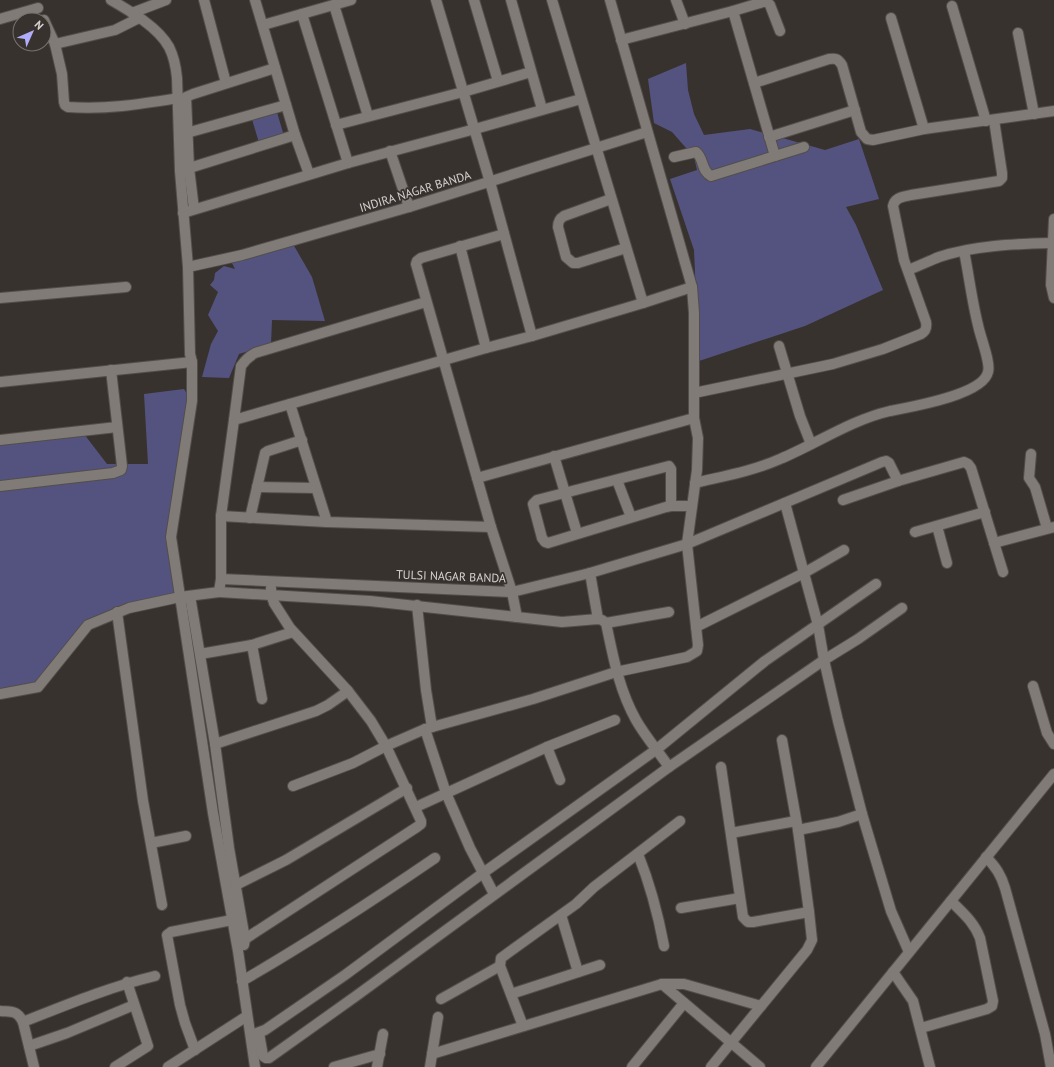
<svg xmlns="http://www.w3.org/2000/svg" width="1054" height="1067" viewBox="0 0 1054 1067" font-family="'PT Sans',sans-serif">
	<rect width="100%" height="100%" fill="#38322f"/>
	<g fill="#54537f">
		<path d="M 686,63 L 688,90 L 694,114 L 704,135 L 750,129 L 825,150 L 859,139 L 879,199 L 846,207 L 856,225 L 883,290 L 805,326 L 699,361 L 694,250 L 670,179 L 697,170 L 694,157 L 672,132 L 654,123 L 648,79 Z"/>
		<path d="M 276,109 L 284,136 L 260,146 L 251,116 Z"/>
		<path d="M 293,244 L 312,277 L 325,321 L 272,320 L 271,344 L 239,354 L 229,378 L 202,377 L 211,344 L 218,331 L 208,315 L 218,292 L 210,285 L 214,280 L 215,273 L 224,266 L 235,269 L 232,263 Z"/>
		<path d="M 184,389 L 189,397 L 171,537 L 180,597 L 88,625 L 38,687 L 0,694 L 0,440 L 84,434 L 107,464 L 148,464 L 144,394 Z"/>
	</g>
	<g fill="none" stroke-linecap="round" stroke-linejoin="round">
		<defs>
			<g id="minor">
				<path d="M 111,0 C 130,11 158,27 169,47 C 174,57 176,67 177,78 L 180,171 L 188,267 L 190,354 L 192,362 L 192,401 L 171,537 L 213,813 L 238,951 L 255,1067"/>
				<path d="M 204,0 L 226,83"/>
				<path d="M 255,0 L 295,135 L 309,174"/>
				<path d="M 436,0 L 490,182 L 532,336"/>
				<path d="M 474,0 L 498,81"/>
				<path d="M 511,0 L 542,109"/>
				<path d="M 552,0 L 643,303"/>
				<path d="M 676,0 L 685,24"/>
				<path d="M 334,5 L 368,116"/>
				<path d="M 952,6 L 986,121"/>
				<path d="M 733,11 L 775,156"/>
				<path d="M 132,13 L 166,0"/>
				<path d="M 302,14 L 348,163"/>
				<path d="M 891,18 L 924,129"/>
				<path d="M 0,19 L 38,8"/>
				<path d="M 44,20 L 55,44 L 62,74 L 64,102 L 65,105 L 68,107 C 105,110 141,104 178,98"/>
				<path d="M 263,25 L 351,0"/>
				<path d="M 1018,33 L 1034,114"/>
				<path d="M 621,40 L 733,11 L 763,2 L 767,2 L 770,5 L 780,31"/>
				<path d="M 55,44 L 115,30 L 139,18"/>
				<path d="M 754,83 L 829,59 C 836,58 838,59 842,65 L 861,132 L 867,139 L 873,140 L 924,129 L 1054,111"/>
				<path d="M 336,125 L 463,92 L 531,72"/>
				<path d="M 183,134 L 286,105"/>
				<path d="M 769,137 L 855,110"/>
				<path d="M 390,151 L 409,207"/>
				<path d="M 674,157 L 696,152 C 704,158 701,171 711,176 L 804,147"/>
				<path d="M 183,170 L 295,135"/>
				<path d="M 611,199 L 564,216 C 559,219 558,222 558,227 L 566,257 L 573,263 L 578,263 L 626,248"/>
				<path d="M 194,209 L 189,168 L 186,97 L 193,94 L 275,68"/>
				<path d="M 183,213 L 348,163 L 475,129 L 581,99"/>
				<path d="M 1054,219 L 1051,285 L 1054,298"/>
				<path d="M 460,246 L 486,348"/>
				<path d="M 188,267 L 242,255 L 409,207 L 647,132"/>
				<path d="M 908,270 C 919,266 929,261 939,257 C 975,245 1015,244 1052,243"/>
				<path d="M 0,298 L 126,287"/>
				<path d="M 779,346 L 800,416 L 811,444"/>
				<path d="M 0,382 L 192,362"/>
				<path d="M 694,393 L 833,364 L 883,349 L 921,334 C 926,331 927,328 926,322 L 904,260 L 893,206 C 895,197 903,197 911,195 L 999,181 L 1002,178 L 1002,173 L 994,120"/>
				<path d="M 290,404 L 327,522"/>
				<path d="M 234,420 L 241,366 C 245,360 248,357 255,353 L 426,302"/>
				<path d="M 0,440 L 117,427"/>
				<path d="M 1031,454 L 1029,478 L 1035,487 L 1047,528"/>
				<path d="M 554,456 L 577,533"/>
				<path d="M 477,478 L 694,418"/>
				<path d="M 617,480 L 631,517"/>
				<path d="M 695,483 C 724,476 753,471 780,459 C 816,444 851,420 890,411 C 910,407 983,395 988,372 C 991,363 980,336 978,325 C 972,301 969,276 964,251"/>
				<path d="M 0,486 L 113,473 L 121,470 L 122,466 L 111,370"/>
				<path d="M 257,487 L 316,488"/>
				<path d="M 843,500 L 898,481 L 964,462 L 968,464 L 971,468 L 1003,572"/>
				<path d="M 785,503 L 818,625 L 824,660 L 838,721 L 862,814 L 891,911 L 909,952"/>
				<path d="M 671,506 L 671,469 L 669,466 L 537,500 L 533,504 L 542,538 L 545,542 L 548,543 L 666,507 L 671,506 L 692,506"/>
				<path d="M 221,516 L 327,522 L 491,527"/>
				<path d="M 250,518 L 265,453 L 268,451 L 302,440"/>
				<path d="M 937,526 L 947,563"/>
				<path d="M 915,532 L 985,512"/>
				<path d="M 994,543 L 1054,527"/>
				<path d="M 590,573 L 598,619"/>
				<path d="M 221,579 L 512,592 L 491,527 L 416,264 L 417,261 L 421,258 L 504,234"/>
				<path d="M 219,592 L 370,601 L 562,622 L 598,619 L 602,620 L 606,623 C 613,656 619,690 636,720 C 645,736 658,751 669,767"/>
				<path d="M 190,596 L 215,744 L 229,848 L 245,939 L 244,945"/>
				<path d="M 417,605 L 426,690 L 432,727"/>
				<path d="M 117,612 L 143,801 L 162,905"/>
				<path d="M 517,617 L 512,592 L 590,573 L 687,544 L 882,462 L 886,461 L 889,463 L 898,481"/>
				<path d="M 606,623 L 669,612"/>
				<path d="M 696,627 L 804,573 L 844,550"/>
				<path d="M 252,645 L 262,699"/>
				<path d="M 200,654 L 252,645 L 293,632"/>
				<path d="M 1033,686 L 1047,733 L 1054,744"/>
				<path d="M 0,694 L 38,687 L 88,625 L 129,608 L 180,597 L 219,592 L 221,579 L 221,516 L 234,420 L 486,348 L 532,336 L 643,303 L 692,287 L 610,0"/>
				<path d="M 425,729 L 446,793 L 470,848 L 494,894"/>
				<path d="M 215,744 L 316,711 L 328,705 L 348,691"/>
				<path d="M 547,747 L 560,780"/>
				<path d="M 721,767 L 743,917 L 748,922 L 753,922 L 809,912"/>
				<path d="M 293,786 L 353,763 L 386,746 L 425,729 L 533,699 L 616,672 L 687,657 L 697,651 L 698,645 L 687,544 L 697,470 L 698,438 L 694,418 L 694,313 L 692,287"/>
				<path d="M 416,807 L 547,747 L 615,720"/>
				<path d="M 798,830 L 838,822 L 862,814"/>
				<path d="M 731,833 L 796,821"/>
				<path d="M 151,843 L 186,836"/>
				<path d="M 638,854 C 650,884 658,914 664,946"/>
				<path d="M 986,857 C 996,867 1001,875 1005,888 L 1045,1034 L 1051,1067"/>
				<path d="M 236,885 L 286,860 L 407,788"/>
				<path d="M 681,908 L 740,898"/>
				<path d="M 561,915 L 578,972"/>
				<path d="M 245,939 L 417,827 L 421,824 L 421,821 L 386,746 L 371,721 L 348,691 L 290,628 L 274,603 L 271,594 L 271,588"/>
				<path d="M 893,972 L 913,1001 L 930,1067"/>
				<path d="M 242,981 C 308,943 372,901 435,858"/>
				<path d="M 662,984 L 684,984 L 761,1006"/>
				<path d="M 511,994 L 600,965"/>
				<path d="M 441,999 L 500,966"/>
				<path d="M 0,1011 C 12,1012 17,1010 23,1022 L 34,1067"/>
				<path d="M 23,1022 C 66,1005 109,987 155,976"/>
				<path d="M 523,1026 L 500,966 L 501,958 L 576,904 L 594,887 L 680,821"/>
				<path d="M 921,1028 L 987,1009 L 992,1006 L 993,1001 L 980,938 C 974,922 963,913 951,901"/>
				<path d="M 259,1033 L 263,1056 L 266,1058 L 269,1058 L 356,996 L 669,767 L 824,660 L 858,639 L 902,608"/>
				<path d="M 254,1034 L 265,1030 L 345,975 L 483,873 L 657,749 L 765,661 L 876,584"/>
				<path d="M 29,1046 L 67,1033 L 134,1005"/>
				<path d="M 195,1050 L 185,1023 L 180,1005 L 167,935 L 171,932 L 232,920"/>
				<path d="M 432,1054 L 662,984 L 760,1067"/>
				<path d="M 115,1067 L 148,1046 L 127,982"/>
				<path d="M 168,1067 L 247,1016"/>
				<path d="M 334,1067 L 380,1054"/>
				<path d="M 377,1067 L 383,1034"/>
				<path d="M 430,1067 L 438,1017"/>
				<path d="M 632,1067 L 684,1003"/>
				<path d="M 711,1067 L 807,950 L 812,940 L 809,912 L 798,830 L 782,740"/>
				<path d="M 816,1067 L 1054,774"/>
			</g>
		</defs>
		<use href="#minor" stroke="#524e4b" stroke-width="12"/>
		<use href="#minor" stroke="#817b77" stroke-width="10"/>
	</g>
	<g text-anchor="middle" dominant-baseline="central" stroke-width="3.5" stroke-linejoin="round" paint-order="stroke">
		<g font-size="12" fill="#d6d2d0" stroke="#38322f">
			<text transform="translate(415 191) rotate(-17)">INDIRA NAGAR BANDA</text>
			<text transform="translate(451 576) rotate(2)">TULSI NAGAR BANDA</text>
		</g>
	</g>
	<g transform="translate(32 32) rotate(45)"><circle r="19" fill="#38322f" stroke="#77726f"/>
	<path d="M0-3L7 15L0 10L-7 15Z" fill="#b0aefa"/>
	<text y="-6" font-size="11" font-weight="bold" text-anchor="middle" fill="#d6d2d0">N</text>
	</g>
</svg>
